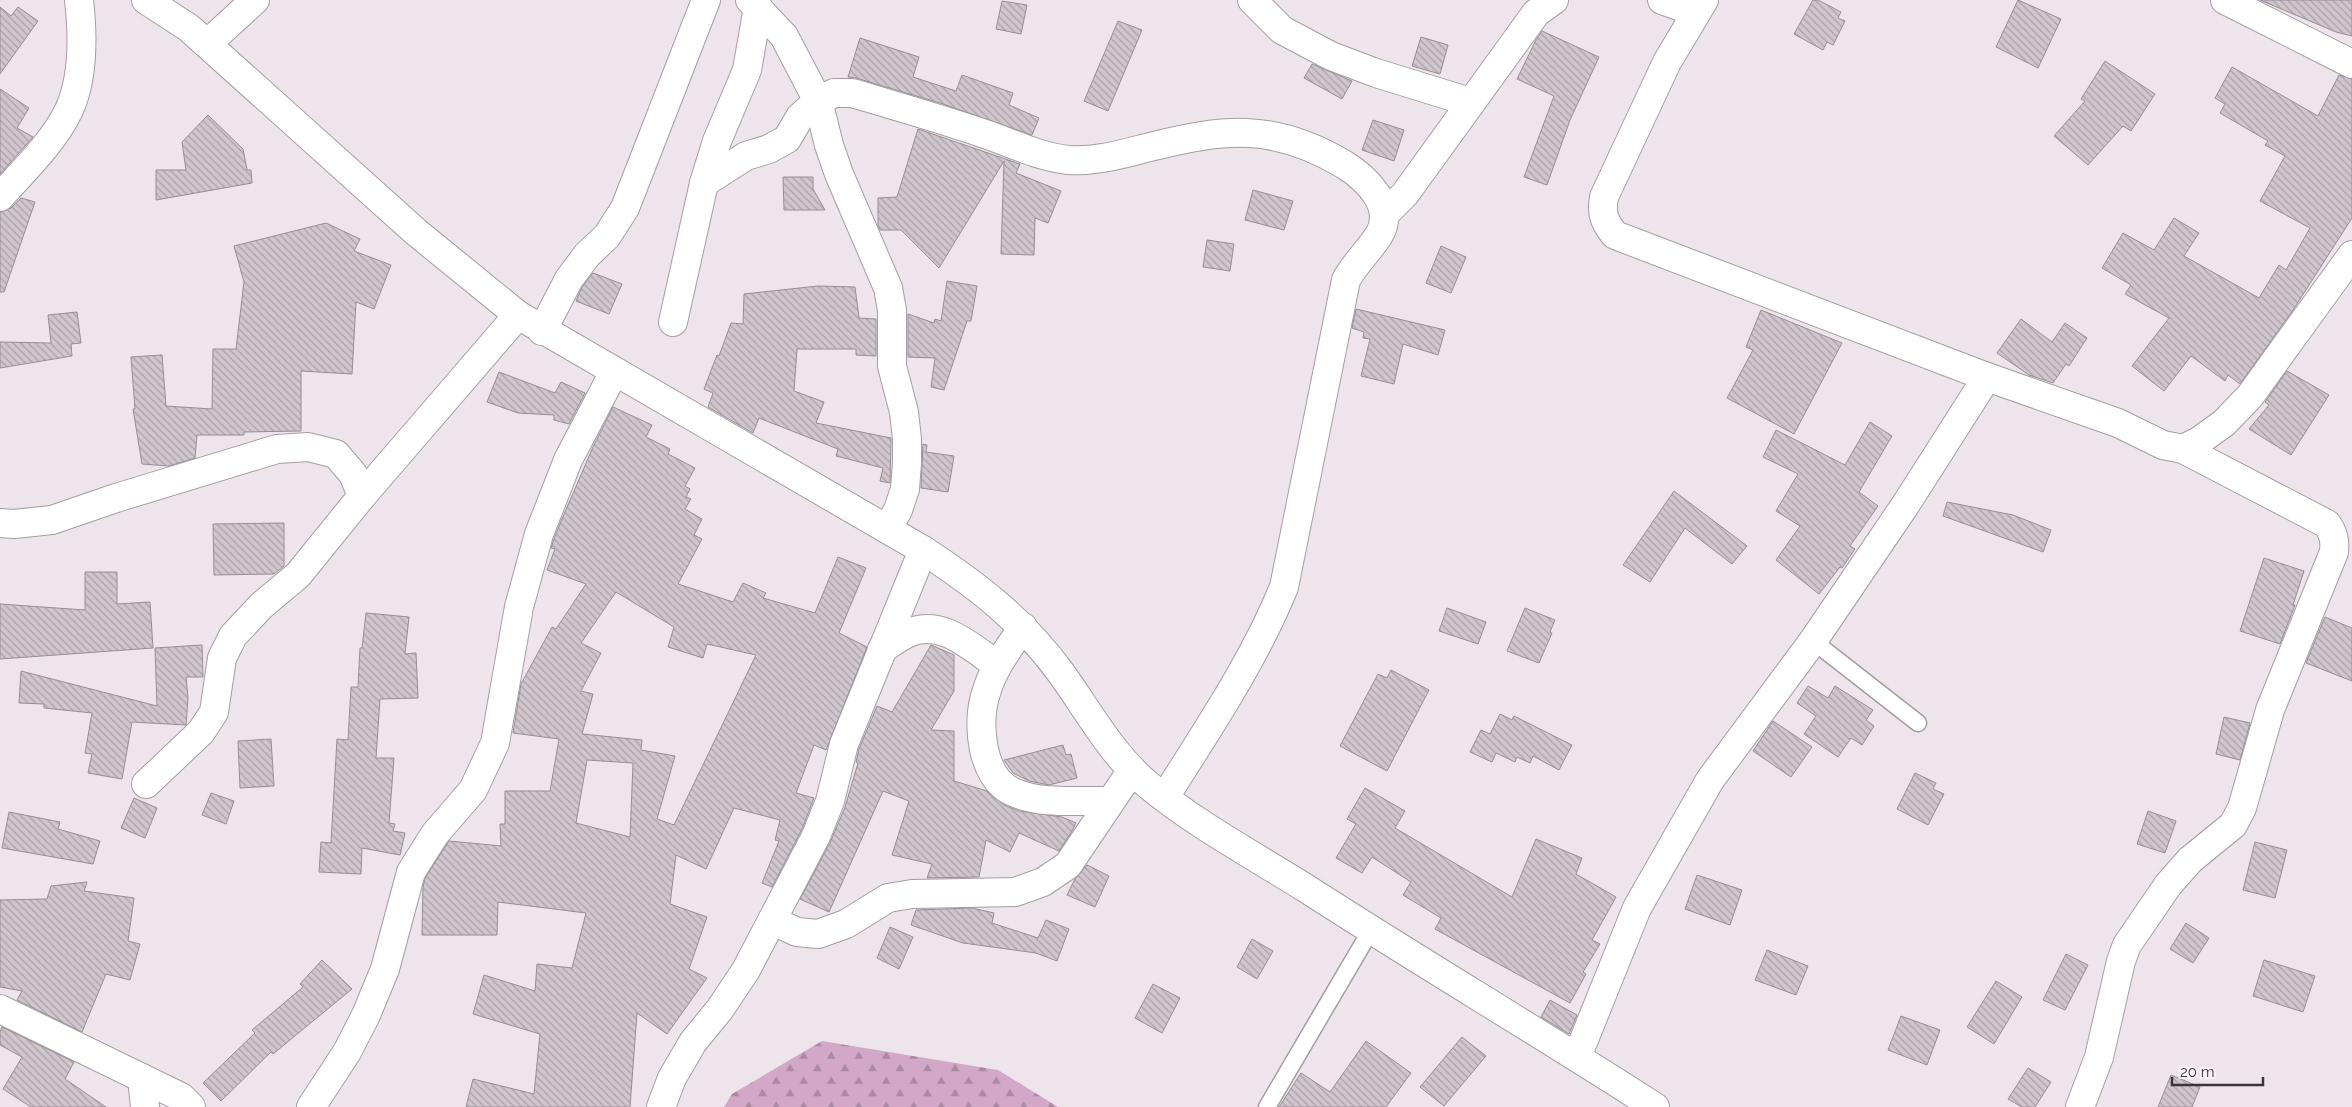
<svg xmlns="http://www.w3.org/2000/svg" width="2352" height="1107" viewBox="0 0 2352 1107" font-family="Raleway,sans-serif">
	<defs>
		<pattern id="forest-firs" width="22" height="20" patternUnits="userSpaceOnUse" patternTransform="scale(1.25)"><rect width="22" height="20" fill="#d2a7c8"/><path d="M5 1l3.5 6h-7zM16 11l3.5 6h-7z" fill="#ab89a3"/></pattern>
		<pattern id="building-back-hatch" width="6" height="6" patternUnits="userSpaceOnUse" patternTransform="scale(1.25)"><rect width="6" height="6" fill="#d0c7ce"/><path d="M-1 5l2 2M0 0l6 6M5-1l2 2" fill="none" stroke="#aaa2a8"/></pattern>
	</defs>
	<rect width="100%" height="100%" fill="#eee5ec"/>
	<path fill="url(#forest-firs)" d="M 822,1041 L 998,1070 L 1058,1107 L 724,1107 L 732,1094 Z"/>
	<g fill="url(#building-back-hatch)" stroke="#968e94" fill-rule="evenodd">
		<path d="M 1813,0 L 1818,0 L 1841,12 L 1838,18 L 1845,21 L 1833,45 L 1827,42 L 1823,50 L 1794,34 Z"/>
		<path d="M 2018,0 L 2061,19 L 2038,68 L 1996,47 Z"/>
		<path d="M 2260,0 L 2352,0 L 2352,36 L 2336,32 Z"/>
		<path d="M 1002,1 L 1027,5 L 1021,34 L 996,29 Z"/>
		<path d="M 0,7 L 11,16 L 18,7 L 38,21 L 0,74 Z"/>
		<path d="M 1118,21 L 1142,30 L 1108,111 L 1084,101 Z"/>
		<path d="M 1542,31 L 1599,57 L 1570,120 L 1547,185 L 1524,177 L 1554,96 L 1517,79 L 1536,40 Z"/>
		<path d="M 1421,37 L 1448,45 L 1440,74 L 1412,66 Z"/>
		<path d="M 860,38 L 919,57 L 913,77 L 956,91 L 962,75 L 1013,93 L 1009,105 L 1039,118 L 1032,135 L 940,103 L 856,78 L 848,77 Z"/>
		<path d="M 2105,61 L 2155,94 L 2131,131 L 2123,126 L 2088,165 L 2054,136 L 2085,101 L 2081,99 Z"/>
		<path d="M 1312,64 L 1352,81 L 1342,99 L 1304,78 Z"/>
		<path d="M 2232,67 L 2318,116 L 2339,75 L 2352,79 L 2352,218 L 2293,310 L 2240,384 L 2228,375 L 2225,381 L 2191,356 L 2164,391 L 2132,366 L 2169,318 L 2125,294 L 2131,285 L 2102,268 L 2123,233 L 2154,250 L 2174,218 L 2199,233 L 2184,256 L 2259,298 L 2279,265 L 2286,270 L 2310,228 L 2260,201 L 2285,156 L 2265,145 L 2268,141 L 2220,113 L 2225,104 L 2215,98 Z"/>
		<path d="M 0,89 L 29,108 L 17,128 L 33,137 L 0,174 Z"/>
		<path d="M 208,115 L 243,149 L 247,170 L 251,170 L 252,183 L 156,200 L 156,170 L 186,170 L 182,142 Z"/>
		<path d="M 1373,120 L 1404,130 L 1394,161 L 1362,150 Z"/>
		<path d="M 918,129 L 1020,164 L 1016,173 L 1061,191 L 1048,223 L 1035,218 L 1034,255 L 1001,254 L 1004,161 L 939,268 L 901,230 L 880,230 L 878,225 L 878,198 L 897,197 Z"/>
		<path d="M 783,177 L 813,177 L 813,189 L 825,210 L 784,210 Z"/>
		<path d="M 1253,190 L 1293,201 L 1284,230 L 1245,220 Z"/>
		<path d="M 21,198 L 35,202 L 4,292 L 0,292 L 0,212 L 11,208 Z"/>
		<path d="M 326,223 L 360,239 L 354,251 L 391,265 L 374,309 L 356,302 L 352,374 L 301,371 L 301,431 L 244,432 L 244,435 L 197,435 L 195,458 L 169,466 L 142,464 L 133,409 L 135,409 L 131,357 L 162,355 L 166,406 L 212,409 L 213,349 L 236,349 L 244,282 L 234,246 Z"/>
		<path d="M 1207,240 L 1234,244 L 1230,271 L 1203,267 Z"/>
		<path d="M 1441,246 L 1466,257 L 1451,293 L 1426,283 Z"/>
		<path d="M 593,273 L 622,284 L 609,314 L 576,301 L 582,287 Z"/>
		<path d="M 947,281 L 977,286 L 971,321 L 967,321 L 944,390 L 931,387 L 935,358 L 908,357 L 908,314 L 934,323 L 935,319 L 941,321 Z"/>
		<path d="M 818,286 L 855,287 L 859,318 L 876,319 L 876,356 L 856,355 L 856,349 L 797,349 L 794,391 L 824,402 L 816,423 L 891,438 L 890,483 L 880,481 L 883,468 L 836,456 L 838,449 L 759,418 L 753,433 L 708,407 L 713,393 L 704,389 L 717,355 L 719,356 L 731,323 L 743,324 L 744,294 Z"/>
		<path d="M 1356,309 L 1445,330 L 1438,355 L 1403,344 L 1394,384 L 1361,376 L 1370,339 L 1363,338 L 1364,332 L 1352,328 Z"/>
		<path d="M 1761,310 L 1842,343 L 1794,434 L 1727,398 L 1753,350 L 1746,347 Z"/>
		<path d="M 77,312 L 81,343 L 71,344 L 72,356 L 0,368 L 0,342 L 51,343 L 48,315 Z"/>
		<path d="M 2021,319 L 2052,342 L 2065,323 L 2087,338 L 2069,366 L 2066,364 L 2053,383 L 2029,375 L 1997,353 Z"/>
		<path d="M 2287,371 L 2329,395 L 2291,455 L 2249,429 L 2269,405 L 2265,402 Z"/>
		<path d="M 499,372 L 555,393 L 561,382 L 585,393 L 569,424 L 554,420 L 554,415 L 518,413 L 487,402 Z"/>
		<path d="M 613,407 L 652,425 L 646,437 L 670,449 L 668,454 L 695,468 L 685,486 L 690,489 L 686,497 L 691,499 L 685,509 L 702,519 L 694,535 L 702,539 L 678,584 L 733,602 L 743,583 L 766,593 L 763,598 L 815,613 L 838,557 L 866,568 L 839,633 L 867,647 L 826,750 L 814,745 L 796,793 L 814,798 L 802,829 L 772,887 L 762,883 L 779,841 L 775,840 L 780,820 L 734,808 L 706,869 L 676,855 L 670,904 L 707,917 L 689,969 L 707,978 L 667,1034 L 637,1013 L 630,1107 L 466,1107 L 473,1079 L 534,1094 L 540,1034 L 473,1014 L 484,975 L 535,991 L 537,964 L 572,968 L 586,913 L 498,902 L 497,935 L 422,935 L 423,887 L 425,878 L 449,841 L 501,846 L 500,824 L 505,824 L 505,791 L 550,791 L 559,739 L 513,733 L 521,684 L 552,627 L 556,629 L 586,584 L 547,570 L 555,549 L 551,548 L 554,539 L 562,519 L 593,447 ZM 616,592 L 674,627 L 668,647 L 703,658 L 707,644 L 756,655 L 674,825 L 657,819 L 675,756 L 641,750 L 642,740 L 582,734 L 593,694 L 581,691 L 601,653 L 581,643 ZM 587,760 L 633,763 L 630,837 L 576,823 Z"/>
		<path d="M 1870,422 L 1892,436 L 1859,492 L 1878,506 L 1850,546 L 1855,549 L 1842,568 L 1840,567 L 1819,594 L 1776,560 L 1800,526 L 1776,511 L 1798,474 L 1763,457 L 1776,430 L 1845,465 Z"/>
		<path d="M 923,444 L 927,445 L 926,452 L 954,456 L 948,492 L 921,488 Z"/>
		<path d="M 1674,491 L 1747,546 L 1732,564 L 1685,528 L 1650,582 L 1623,565 Z"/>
		<path d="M 1947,502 L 2013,515 L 2051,530 L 2043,552 L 1943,516 Z"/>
		<path d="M 284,523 L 284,566 L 274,574 L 214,575 L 213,524 Z"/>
		<path d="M 2264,558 L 2304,571 L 2293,605 L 2295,605 L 2280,644 L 2240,631 Z"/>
		<path d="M 85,572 L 117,572 L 117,604 L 150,602 L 153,648 L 0,659 L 0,604 L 85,610 Z"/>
		<path d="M 1447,608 L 1486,622 L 1478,644 L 1439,631 Z"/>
		<path d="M 1525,608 L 1555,620 L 1550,632 L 1552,633 L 1539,663 L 1507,651 Z"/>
		<path d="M 366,613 L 409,617 L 405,654 L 416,653 L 418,698 L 380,699 L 376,758 L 394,758 L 389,823 L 395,824 L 393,831 L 405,833 L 400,855 L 362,848 L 361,874 L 319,872 L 321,842 L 331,843 L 337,739 L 348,740 L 351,687 L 358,687 L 360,648 L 362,648 Z"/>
		<path d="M 2325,617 L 2352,628 L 2352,681 L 2306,663 Z"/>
		<path d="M 202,645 L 203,677 L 186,677 L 188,698 L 186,725 L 132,722 L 122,779 L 88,773 L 92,754 L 85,753 L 92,713 L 44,708 L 44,704 L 19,703 L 21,671 L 157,706 L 155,648 Z"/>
		<path d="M 931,645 L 954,655 L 954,691 L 931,730 L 954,731 L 954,781 L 987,791 L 1004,805 L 1019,811 L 1062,817 L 1076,823 L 1072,831 L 1059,851 L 1019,833 L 1010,852 L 986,840 L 979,877 L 927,878 L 932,864 L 892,855 L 909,801 L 883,791 L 829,912 L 800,899 L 830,843 L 845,807 L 858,763 L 856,762 L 859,749 L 877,706 L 892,712 Z"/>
		<path d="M 1391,670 L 1429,690 L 1387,771 L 1340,746 L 1378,674 L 1387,678 Z"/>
		<path d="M 1808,686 L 1828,698 L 1835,686 L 1873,710 L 1866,720 L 1874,726 L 1862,745 L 1851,738 L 1838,757 L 1804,734 L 1816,716 L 1797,703 Z"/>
		<path d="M 1500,714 L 1512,720 L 1514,716 L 1572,745 L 1559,770 L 1533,756 L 1530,763 L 1517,757 L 1515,762 L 1496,753 L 1492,762 L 1470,752 L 1481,730 L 1490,734 Z"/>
		<path d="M 2224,717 L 2250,723 L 2240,760 L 2216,754 Z"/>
		<path d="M 1773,721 L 1812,747 L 1791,777 L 1753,751 Z"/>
		<path d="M 271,739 L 274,786 L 240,788 L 238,741 Z"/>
		<path d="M 1063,745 L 1066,755 L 1071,754 L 1077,778 L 1049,785 L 1029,781 L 1013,773 L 1004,760 Z"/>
		<path d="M 1915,773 L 1936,783 L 1933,789 L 1944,794 L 1928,825 L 1897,809 Z"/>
		<path d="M 1365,788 L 1405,811 L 1395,828 L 1512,897 L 1536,839 L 1582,858 L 1576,874 L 1616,897 L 1592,940 L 1600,944 L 1583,972 L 1586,974 L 1570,1003 L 1435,929 L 1441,918 L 1403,895 L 1411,882 L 1372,857 L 1362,873 L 1336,858 L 1356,824 L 1347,819 Z"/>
		<path d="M 211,793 L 234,801 L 226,824 L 202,815 Z"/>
		<path d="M 134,798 L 157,808 L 145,838 L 121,828 Z"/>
		<path d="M 2148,811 L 2176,821 L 2165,853 L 2137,844 Z"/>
		<path d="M 9,812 L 60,822 L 58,829 L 100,841 L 93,864 L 2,848 Z"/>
		<path d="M 2255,842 L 2287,850 L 2275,898 L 2243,890 Z"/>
		<path d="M 1087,865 L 1109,876 L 1095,907 L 1067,895 L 1075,879 Z"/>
		<path d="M 1697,875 L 1742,890 L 1730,925 L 1685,909 Z"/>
		<path d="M 87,882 L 84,891 L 134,898 L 128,941 L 140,944 L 130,980 L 106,974 L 82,1032 L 17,1000 L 22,991 L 0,987 L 0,900 L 47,899 L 51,886 Z"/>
		<path d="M 972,908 L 994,913 L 992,923 L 1038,938 L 1046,920 L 1069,929 L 1057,961 L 1036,953 L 963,943 L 911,925 L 916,910 Z"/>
		<path d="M 2186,923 L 2209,938 L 2193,963 L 2170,949 Z"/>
		<path d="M 890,927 L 913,937 L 899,969 L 877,958 Z"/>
		<path d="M 1252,939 L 1273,951 L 1257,979 L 1237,967 Z"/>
		<path d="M 1767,950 L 1808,966 L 1796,995 L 1755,980 Z"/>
		<path d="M 2066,954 L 2088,965 L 2065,1010 L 2043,1000 Z"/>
		<path d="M 322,960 L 352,989 L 273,1054 L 271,1052 L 221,1101 L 203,1083 L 255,1033 L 252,1030 L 303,987 L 300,984 Z"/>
		<path d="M 2264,960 L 2315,976 L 2303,1012 L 2253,996 Z"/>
		<path d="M 1996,981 L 2022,997 L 1994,1044 L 1967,1027 Z"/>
		<path d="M 1153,984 L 1180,998 L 1162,1033 L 1135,1018 Z"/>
		<path d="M 1550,1000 L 1577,1015 L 1569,1034 L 1541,1017 Z"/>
		<path d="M 1901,1016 L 1940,1030 L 1927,1065 L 1888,1050 Z"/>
		<path d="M 2,1027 L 74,1062 L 65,1079 L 106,1107 L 31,1107 L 3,1089 L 22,1057 L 0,1045 L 0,1032 Z"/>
		<path d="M 1462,1037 L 1486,1056 L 1444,1106 L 1420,1087 Z"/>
		<path d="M 1366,1041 L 1411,1073 L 1386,1107 L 1279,1107 L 1301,1073 L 1330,1092 Z"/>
		<path d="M 2028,1068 L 2051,1082 L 2035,1107 L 2022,1107 L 2008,1099 Z"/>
		<path d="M 2171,1075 L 2200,1087 L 2192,1107 L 2158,1107 Z"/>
	</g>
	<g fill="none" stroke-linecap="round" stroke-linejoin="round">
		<defs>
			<g id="lane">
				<path d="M 1813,641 L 1918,723"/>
				<path d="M 1267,1107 L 1371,930"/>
			</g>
			<g id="street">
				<path d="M 750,0 L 784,36 L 818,101 L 829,145 L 839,174 L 888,288 L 892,310 L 892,366 L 904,412 L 907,439 L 907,463 L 905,489 L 898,510 L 887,529"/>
				<path d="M 1252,0 L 1282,30 L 1331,56 L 1376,73 L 1470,102"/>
				<path d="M 1662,0 L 1696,12"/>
				<path d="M 1704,0 L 1667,62 L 1604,197 C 1601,213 1604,222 1615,235 L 1987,377 L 2118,423 L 2163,445 L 2183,449 L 2199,441 L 2224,423 L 2250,396 L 2352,255"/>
				<path d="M 2225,0 L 2352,64"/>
				<path d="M 207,44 L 255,0"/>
				<path d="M 704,183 L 746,156 L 769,149 L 787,139 L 800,117 L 818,101 L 834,93 L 852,93 C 896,106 941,119 985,134 C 1012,143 1039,157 1068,160 C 1096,162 1122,154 1150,147 C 1226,128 1275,123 1345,165 C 1367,179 1396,207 1379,235 C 1369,251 1355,263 1346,280 L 1284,587 C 1254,661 1207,730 1165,797"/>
				<path d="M 0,197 C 24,170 53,143 69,110 C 84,77 83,35 79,0"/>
				<path d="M 1385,214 L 1405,194 L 1536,13 L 1554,0"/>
				<path d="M 673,322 L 704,183 L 717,141 L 747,70 L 758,7"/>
				<path d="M 542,331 L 569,279 L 587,255 L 607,236 L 625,208 L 706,0"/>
				<path d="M 0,523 L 14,524 L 52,520 L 116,498 L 277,449 L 308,447 L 336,454 L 353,474 L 362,496"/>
				<path d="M 1023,627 C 1009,648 993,668 986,693 C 976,722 981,778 1013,792 C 1042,805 1079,800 1110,801"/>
				<path d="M 882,649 C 890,644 898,638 906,634 C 940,617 971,647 997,665"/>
				<path d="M 146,784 L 201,732 L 214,712 L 222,658 L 233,636 L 261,606 L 298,575 L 362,496 L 518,315"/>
				<path d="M 773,921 L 797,932 L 818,934 L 846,924 L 888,898 L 912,894 L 1015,892 L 1043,882 L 1068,865 L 1132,770"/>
				<path d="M 0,1009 L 181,1097 L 191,1107"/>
				<path d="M 1577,1057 L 1637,908 L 1710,780 L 1813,641 L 1906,504 L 1987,377"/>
				<path d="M 142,1078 L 145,1107"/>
				<path d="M 311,1107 L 347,1052 L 366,1015 L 385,969 L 411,872 L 435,834 L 473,790 L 495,743 L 519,607 L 539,534 L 568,460 L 614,372"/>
				<path d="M 661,1107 L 672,1078 L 693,1042 L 720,1009 L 746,970 L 816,836 L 830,801 L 844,744 L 923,550"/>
				<path d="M 2080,1107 L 2099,1057 L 2121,961 L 2127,945 L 2168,885 L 2190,860 L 2233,825 L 2242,808 L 2270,710 L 2334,552 C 2335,541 2334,534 2327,524 L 2183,449"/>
			</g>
			<path id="secondary" d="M 146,0 L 189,28 L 416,232 L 518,315 L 923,550 C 978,586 1022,620 1061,673 C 1088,710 1111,754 1147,784 C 1195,824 1253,855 1307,889 C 1422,963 1540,1033 1655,1107"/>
		</defs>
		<use href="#lane" stroke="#a69da4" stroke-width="19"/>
		<use href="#street" stroke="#a69da4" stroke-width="30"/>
		<use href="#secondary" stroke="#a69da4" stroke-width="30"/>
		<use href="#lane" stroke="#fff" stroke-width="16"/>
		<use href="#street" stroke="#fff" stroke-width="28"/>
		<use href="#secondary" stroke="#fff" stroke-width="28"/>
	</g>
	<path d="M2172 1077v8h91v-8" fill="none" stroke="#383437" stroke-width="2.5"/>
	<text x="2180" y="1077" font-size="15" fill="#383437" stroke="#fcf2f9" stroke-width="4" paint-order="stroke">20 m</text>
</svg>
